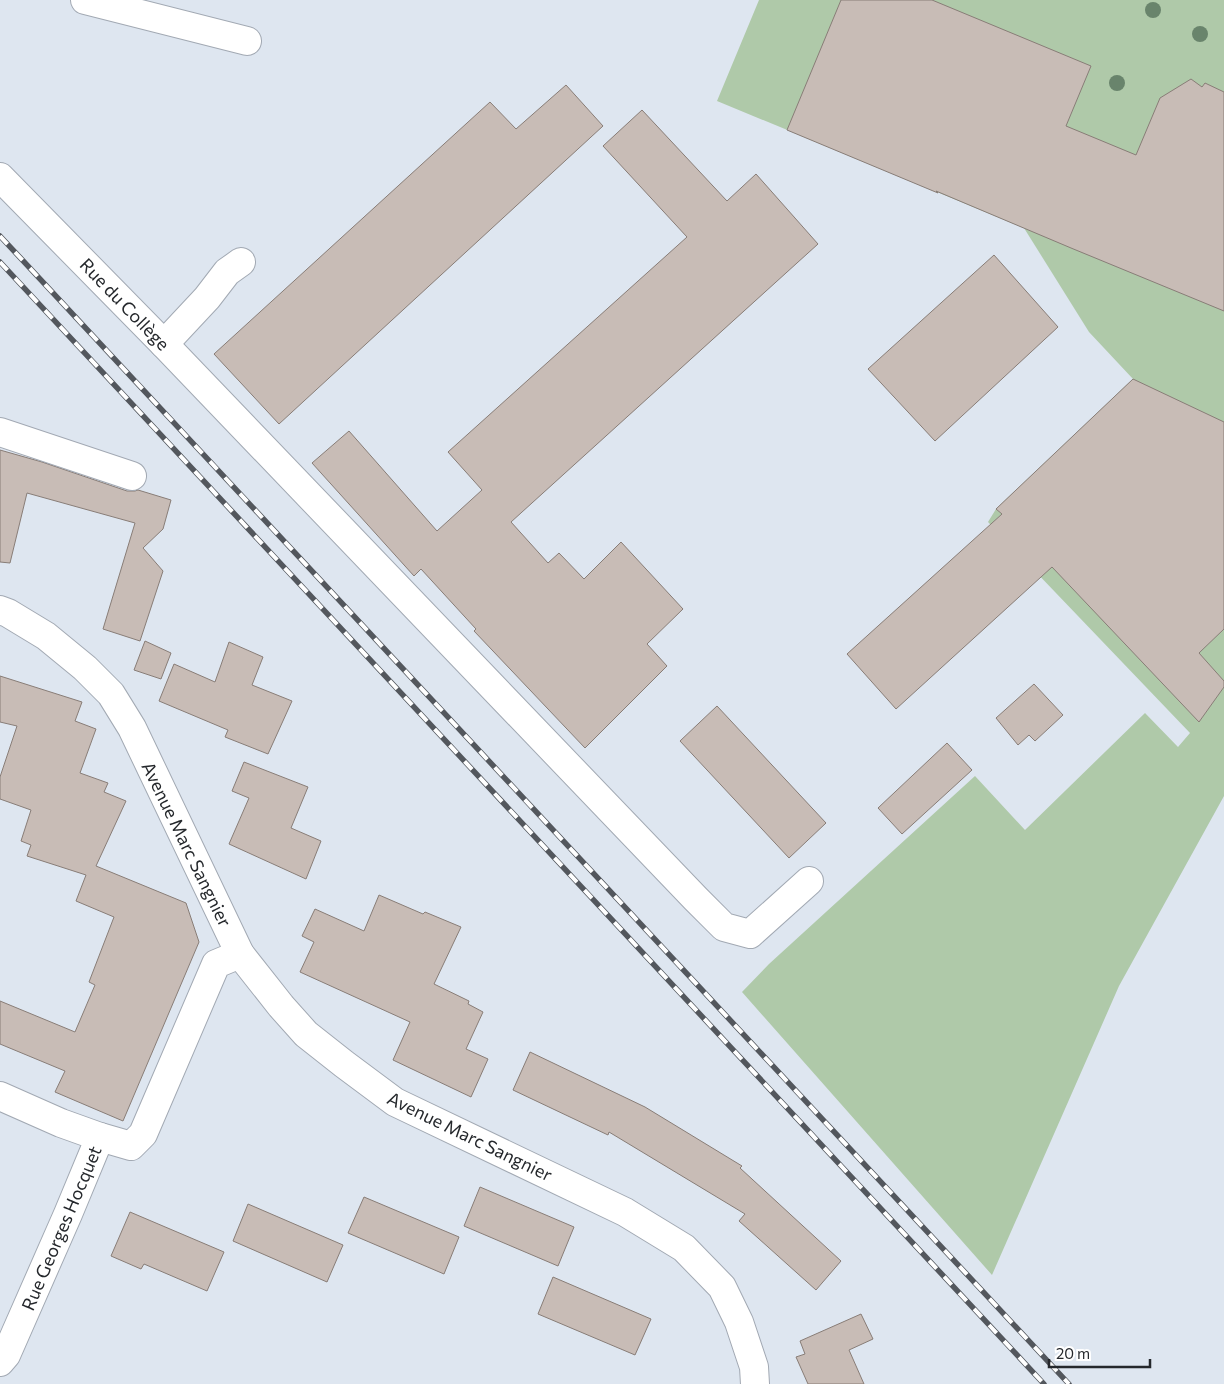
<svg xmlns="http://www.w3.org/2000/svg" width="1224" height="1384" viewBox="0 0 1224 1384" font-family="Commissioner,sans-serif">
	<rect width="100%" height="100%" fill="#dee6f0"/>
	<path fill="#afc9a9" d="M 759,0 L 1224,0 L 1224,796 L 1119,986 L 992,1275 L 742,992 L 769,964 L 975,776 L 1025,830 L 1145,713 L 1178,747 L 1190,733 L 988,522 L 996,509 L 1133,379 L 1089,332 L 1024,228 L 717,101 Z"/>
	<g fill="#c8bcb6" stroke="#887d77">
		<path d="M 841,0 L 932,0 L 1091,66 L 1066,126 L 1136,155 L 1160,98 L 1191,79 L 1202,87 L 1205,83 L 1224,92 L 1224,311 L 1071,248 L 936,191 L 938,193 L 787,130 Z"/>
		<path d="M 566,85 L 603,126 L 279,424 L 214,354 L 490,102 L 516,129 Z"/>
		<path d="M 642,110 L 727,201 L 756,174 L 818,244 L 511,522 L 548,563 L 559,553 L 584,579 L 621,542 L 683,609 L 647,644 L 667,666 L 585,748 L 474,631 L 476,629 L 421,569 L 414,576 L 312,463 L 349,431 L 437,531 L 482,490 L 448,452 L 687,237 L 603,146 Z"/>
		<path d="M 994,255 L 1058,327 L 935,441 L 868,369 Z"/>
		<path d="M 1133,379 L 1224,422 L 1224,629 L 1199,653 L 1224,681 L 1224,687 L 1199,722 L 1052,567 L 896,709 L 847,654 L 1002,514 L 996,509 Z"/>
		<path d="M 0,450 L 42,462 L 127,491 L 135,491 L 138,490 L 171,500 L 163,529 L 143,548 L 163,571 L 140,641 L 103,629 L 135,523 L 27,493 L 10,563 L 0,562 Z"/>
		<path d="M 145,641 L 171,653 L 161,679 L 134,670 Z"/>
		<path d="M 229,642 L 263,657 L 252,685 L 292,701 L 268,754 L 225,737 L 228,730 L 159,701 L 174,664 L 215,682 Z"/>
		<path d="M 0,676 L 82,702 L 75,721 L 96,729 L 80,773 L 108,783 L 104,792 L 126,801 L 96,866 L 186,903 L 199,942 L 123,1121 L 55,1092 L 65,1071 L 0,1044 L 0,1001 L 75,1032 L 95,985 L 89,982 L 114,917 L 76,901 L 86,875 L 27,856 L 31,845 L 21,841 L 31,810 L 0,799 L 0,777 L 17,726 L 0,722 Z"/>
		<path d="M 1034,684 L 1063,715 L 1035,741 L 1029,735 L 1018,745 L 996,718 Z"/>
		<path d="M 717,706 L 826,823 L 789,858 L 680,741 Z"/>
		<path d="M 947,743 L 972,770 L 902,834 L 878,808 Z"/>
		<path d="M 244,762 L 308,787 L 291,828 L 321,841 L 306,879 L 229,844 L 249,798 L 232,791 Z"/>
		<path d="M 379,895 L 423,914 L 425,912 L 461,927 L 434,984 L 469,1001 L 468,1004 L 483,1012 L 466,1049 L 488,1059 L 471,1097 L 393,1060 L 410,1022 L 300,972 L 314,942 L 302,936 L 315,909 L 364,931 Z"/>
		<path d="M 530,1052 L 645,1107 L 742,1166 L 740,1168 L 841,1261 L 816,1290 L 739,1221 L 745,1214 L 609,1132 L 608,1135 L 513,1090 Z"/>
		<path d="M 480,1187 L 574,1227 L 558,1266 L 464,1226 Z"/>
		<path d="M 364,1197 L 459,1237 L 444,1274 L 348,1233 Z"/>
		<path d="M 248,1204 L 343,1245 L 327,1282 L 233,1241 Z"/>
		<path d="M 130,1212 L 224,1252 L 207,1291 L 144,1264 L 141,1269 L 111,1256 Z"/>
		<path d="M 553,1277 L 651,1319 L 635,1355 L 538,1314 Z"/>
		<path d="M 861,1314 L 873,1339 L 849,1350 L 864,1384 L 808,1384 L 796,1357 L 805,1354 L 800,1341 Z"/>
	</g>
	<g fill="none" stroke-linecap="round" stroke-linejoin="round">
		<defs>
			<g id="minor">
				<path d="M 85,0 L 247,41"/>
				<path d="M 0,177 L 164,344 L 696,899 L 724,927 L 750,934 L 809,881"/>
				<path d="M 164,344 L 207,298 L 227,272 L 241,262"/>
				<path d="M 0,432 L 132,476"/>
				<path d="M 0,610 L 8,613 L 46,636 L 85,668 L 111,694 L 132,728 L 240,954 L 281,1006 L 306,1034 L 344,1064 L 395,1102 L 625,1212 L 684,1248 L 722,1287 L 739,1322 L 754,1367 L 755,1384"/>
				<path d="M 0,1096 L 61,1123 L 100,1137"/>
				<path d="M 0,1362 L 6,1355 L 68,1214 L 100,1137 L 131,1146 L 143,1134 L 216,964 L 240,954"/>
			</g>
		</defs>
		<use href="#minor" stroke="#a2a9b3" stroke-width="30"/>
		<use href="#minor" stroke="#fff" stroke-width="28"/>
		<defs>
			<g id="rail">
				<path d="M 0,236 L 1069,1384"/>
				<path d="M 0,262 L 1044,1384"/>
			</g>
		</defs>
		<use href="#rail" stroke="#53575d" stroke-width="5.5"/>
		<use href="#rail" stroke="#fff" stroke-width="4" stroke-dasharray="11" stroke-linecap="butt"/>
	</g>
	<g fill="#69846c">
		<circle cx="1153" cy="10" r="8"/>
		<circle cx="1200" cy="34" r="8"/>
		<circle cx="1117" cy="83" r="8"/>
	</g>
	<g text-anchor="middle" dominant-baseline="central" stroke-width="4.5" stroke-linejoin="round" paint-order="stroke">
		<g font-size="18" fill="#25282c" stroke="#fff">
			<text transform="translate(125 304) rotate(46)">Rue du Collège</text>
			<text transform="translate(187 844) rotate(64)">Avenue Marc Sangnier</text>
			<text transform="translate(470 1136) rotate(26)">Avenue Marc Sangnier</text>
			<text transform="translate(61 1228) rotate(-67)">Rue Georges Hocquet</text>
		</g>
	</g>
	<path d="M1049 1359v8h101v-8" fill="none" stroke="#25282c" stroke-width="2.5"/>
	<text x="1056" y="1359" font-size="15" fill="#25282c" stroke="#ffffff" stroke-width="4" paint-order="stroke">20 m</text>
</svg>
